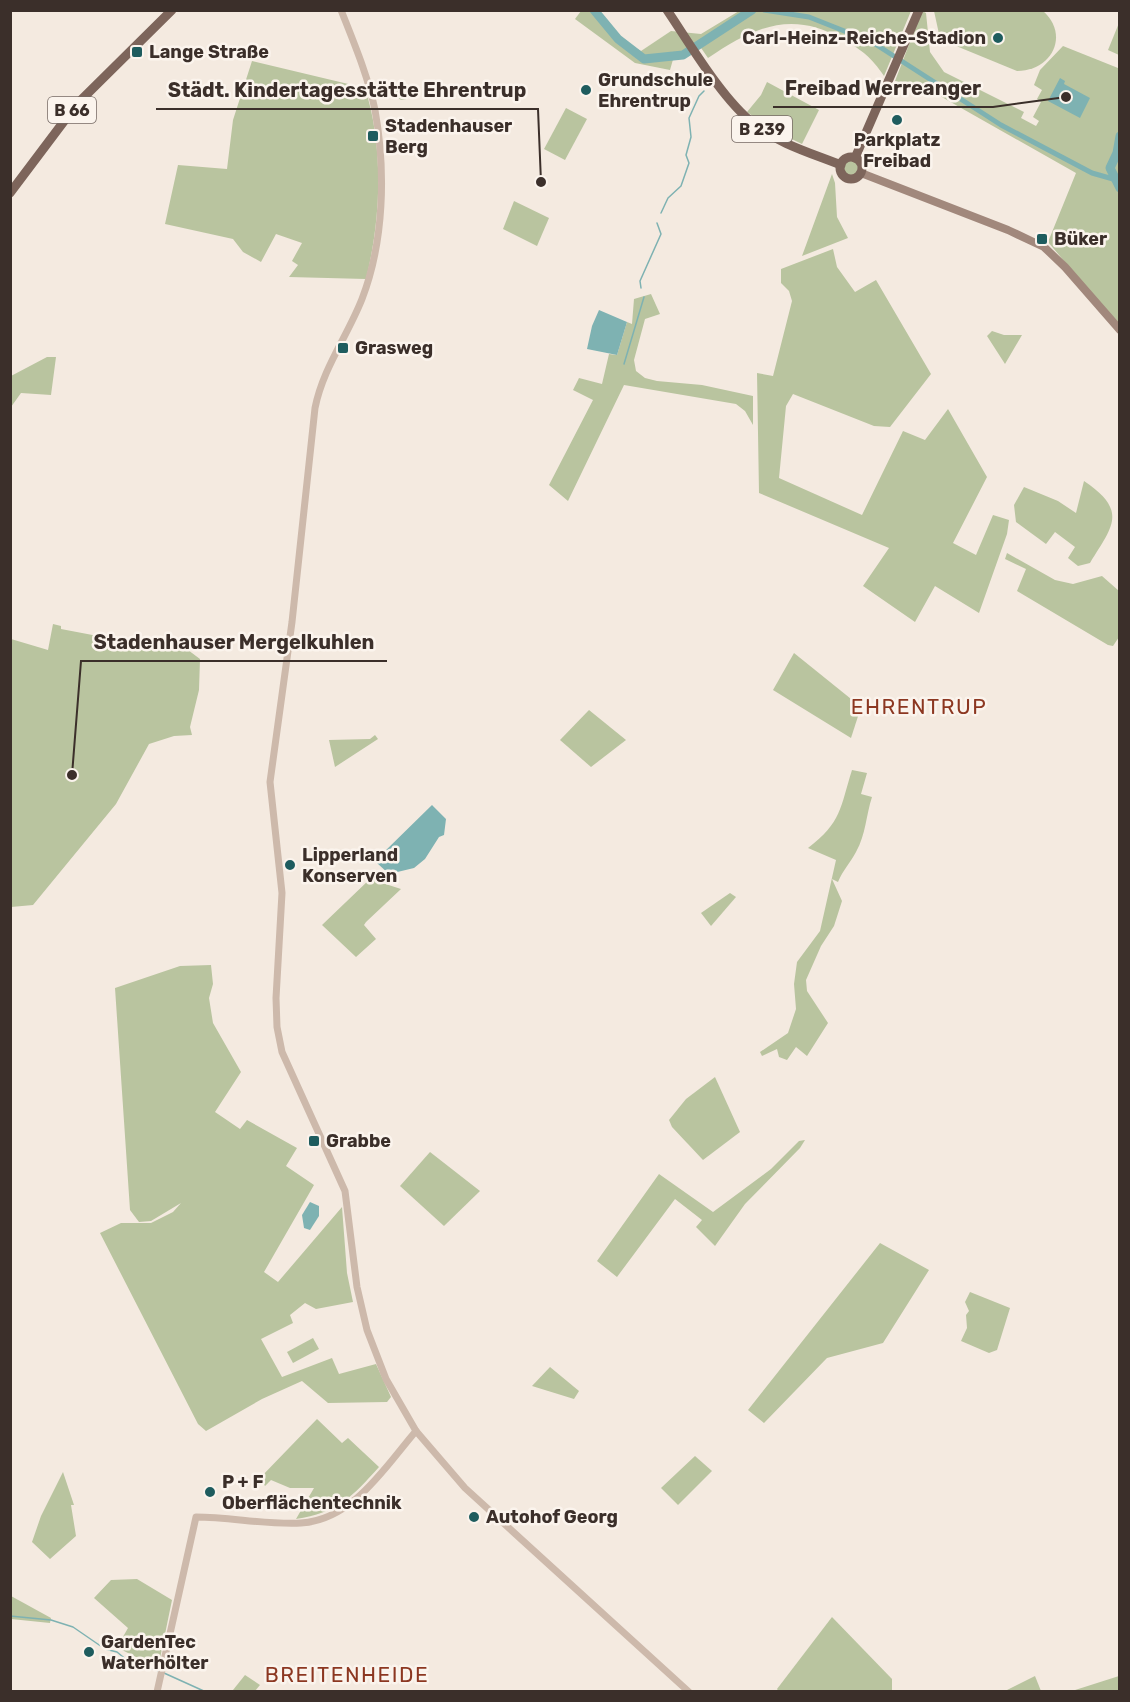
<svg xmlns="http://www.w3.org/2000/svg" width="1130" height="1702" viewBox="0 0 1130 1702" font-family="Rubik,sans-serif">
	<rect width="100%" height="100%" fill="#f4eae0"/>
	<g fill="#b9c49f">
		<path d="M 581,11 L 594,11 L 618,38 L 641,51 L 671,31 L 701,34 L 739,11 L 911,11 L 884,76 C 871,57 863,51 844,40 C 792,9 754,27 708,58 L 699,45 L 683,55 L 674,56 L 670,70 L 635,63 L 575,19 Z"/>
		<path d="M 922,11 L 926,13 L 930,52 L 944,72 L 1024,112 L 1021,118 L 1036,126 L 1039,121 L 1033,117 L 1041,102 L 1037,99 L 1042,90 L 1034,85 L 1040,70 L 1063,46 L 1118,68 L 1119,65 L 1119,326 L 1048,242 L 1076,173 L 940,96 L 895,81 Z"/>
		<path d="M 934,11 L 1043,11 C 1070,35 1052,71 1017,71 L 944,41 L 939,34 Z"/>
		<path d="M 1119,23 L 1119,55 L 1108,50 Z"/>
		<path d="M 252,61 L 365,88 C 384,147 381,219 366,279 L 289,277 L 298,265 L 292,261 L 302,243 L 276,234 L 261,262 L 243,252 L 233,239 L 165,224 L 178,165 L 227,169 L 233,120 Z"/>
		<path d="M 767,82 L 819,110 L 802,144 L 769,128 L 747,112 L 761,95 Z"/>
		<circle cx="403" cy="93" r="7"/>
		<path d="M 566,108 L 587,119 L 565,160 L 544,149 Z"/>
		<circle cx="851" cy="168" r="7"/>
		<path d="M 832,174 L 835,183 L 837,217 L 848,238 L 802,256 Z"/>
		<path d="M 514,201 L 549,218 L 537,246 L 503,229 Z"/>
		<path d="M 833,249 L 837,267 L 855,292 L 876,280 L 931,374 L 890,427 L 874,426 L 793,394 L 786,406 L 779,478 L 862,515 L 903,431 L 925,440 L 948,409 L 987,477 L 953,543 L 976,555 L 993,515 L 1009,520 L 1007,534 L 979,613 L 935,586 L 915,622 L 863,586 L 889,548 L 759,493 L 757,373 L 773,376 L 792,301 L 789,291 L 781,283 L 781,269 Z"/>
		<path d="M 651,294 L 660,314 L 645,319 L 634,360 L 636,371 L 645,378 L 657,381 L 702,385 L 753,396 L 753,425 L 745,411 L 736,404 L 624,385 L 568,501 L 549,485 L 593,400 L 573,390 L 579,378 L 602,384 L 609,354 L 617,355 L 627,322 L 632,324 L 634,299 Z"/>
		<path d="M 992,331 L 1004,335 L 1022,335 L 1005,364 L 987,336 Z"/>
		<path d="M 47,357 L 56,357 L 51,395 L 21,393 L 11,407 L 11,376 Z"/>
		<path d="M 1084,481 C 1129,511 1112,527 1090,563 L 1078,566 L 1068,558 L 1075,547 L 1055,532 L 1046,544 L 1016,522 L 1014,505 L 1024,487 L 1058,501 L 1076,513 Z"/>
		<path d="M 1007,553 L 1055,580 L 1073,584 L 1102,576 L 1119,591 L 1119,637 L 1113,646 L 1108,645 L 1017,591 L 1026,569 L 1005,559 Z"/>
		<path d="M 53,624 L 61,626 L 61,629 L 145,645 L 172,646 L 188,650 L 200,659 L 199,690 L 190,727 L 192,735 L 174,736 L 149,744 L 116,804 L 33,905 L 11,907 L 11,639 L 48,650 Z"/>
		<path d="M 794,653 L 861,707 L 851,738 L 773,690 Z"/>
		<path d="M 589,710 L 626,740 L 591,767 L 560,740 Z"/>
		<path d="M 375,735 L 378,739 L 335,767 L 329,740 L 370,739 Z"/>
		<path d="M 852,770 L 867,773 L 861,794 L 872,797 C 866,815 866,834 856,852 C 850,863 843,870 838,882 L 832,879 L 842,901 L 834,926 L 821,946 L 806,980 L 807,991 L 828,1023 L 807,1056 L 796,1047 L 787,1060 L 779,1057 L 777,1049 L 762,1056 L 760,1052 L 788,1033 L 796,1009 L 794,984 L 797,962 L 820,931 L 836,860 L 808,848 C 842,822 840,808 852,770 Z"/>
		<path d="M 370,879 L 401,889 L 366,922 L 364,925 L 376,939 L 356,957 L 322,925 Z"/>
		<path d="M 730,893 L 736,897 L 711,926 L 701,913 Z"/>
		<path d="M 211,965 L 213,984 L 209,998 L 213,1023 L 241,1072 L 215,1112 L 240,1129 L 247,1120 L 297,1148 L 286,1166 L 314,1185 L 264,1272 L 278,1282 L 342,1207 L 347,1273 L 353,1302 L 316,1309 L 305,1303 L 290,1315 L 293,1323 L 261,1339 L 282,1377 L 332,1358 L 339,1374 L 376,1364 L 391,1397 L 387,1402 L 328,1403 L 302,1381 L 262,1399 L 206,1431 L 198,1424 L 100,1233 L 121,1223 L 151,1223 L 173,1212 L 181,1203 L 151,1221 L 139,1222 L 130,1210 L 115,988 L 180,966 Z"/>
		<path d="M 715,1077 L 740,1132 L 703,1160 L 672,1127 L 669,1120 L 686,1099 Z"/>
		<path d="M 805,1140 L 800,1148 L 745,1204 L 715,1246 L 696,1227 L 702,1220 L 675,1199 L 617,1277 L 597,1261 L 659,1174 L 713,1212 L 771,1169 L 799,1141 Z"/>
		<path d="M 430,1152 L 480,1191 L 444,1226 L 400,1186 Z"/>
		<path d="M 880,1243 L 929,1270 L 883,1343 L 827,1358 L 764,1423 L 748,1410 Z"/>
		<path d="M 970,1292 L 1010,1308 L 997,1350 L 989,1353 L 961,1341 L 967,1328 L 966,1315 L 969,1311 L 965,1302 Z"/>
		<path d="M 313,1338 L 319,1349 L 293,1363 L 287,1352 Z"/>
		<path d="M 550,1367 L 579,1391 L 574,1399 L 532,1386 Z"/>
		<path d="M 317,1419 L 342,1443 L 348,1438 L 379,1467 C 352,1497 337,1513 296,1519 L 314,1488 L 290,1488 L 271,1480 L 265,1486 L 260,1478 Z"/>
		<path d="M 695,1456 L 712,1471 L 678,1505 L 661,1488 Z"/>
		<path d="M 63,1472 L 74,1505 L 71,1505 L 76,1536 L 50,1559 L 32,1542 L 41,1516 Z"/>
		<path d="M 137,1579 L 172,1600 L 158,1668 L 120,1649 L 123,1644 L 120,1642 L 128,1628 L 94,1598 L 111,1580 Z"/>
		<path d="M 11,1596 L 51,1618 L 50,1623 L 11,1619 Z"/>
		<path d="M 832,1617 L 892,1679 L 892,1691 L 779,1692 L 777,1689 Z"/>
		<path d="M 245,1675 L 260,1685 L 255,1691 L 236,1691 L 233,1690 Z"/>
		<path d="M 1035,1676 L 1041,1691 L 1005,1691 Z"/>
		<path d="M 1119,1676 L 1119,1691 L 1072,1691 Z"/>
	</g>
	<g fill="#7eb2b2">
		<path d="M 1060,78 L 1065,81 L 1064,84 L 1090,98 L 1080,118 L 1048,101 Z"/>
		<path d="M 599,310 L 627,322 L 617,355 L 587,349 L 592,326 Z"/>
		<path d="M 432,805 L 446,819 L 444,835 L 439,837 L 425,859 L 414,868 L 389,874 L 377,863 L 381,855 Z"/>
		<path d="M 310,1202 L 319,1206 L 319,1216 L 310,1230 L 304,1228 L 302,1215 Z"/>
	</g>
	<g fill="none" stroke-linecap="round" stroke-linejoin="round">
		<g stroke="#7eb2b2" stroke-width="1.5">
			<path d="M 661,213 L 668,198 L 681,186 L 689,163 L 686,155 L 691,137 L 689,118 L 699,96 L 704,91"/>
			<path d="M 641,288 L 640,281 L 661,234 L 657,223"/>
			<path d="M 624,364 L 644,297"/>
			<path d="M 10,1616 L 51,1620 L 73,1627 L 105,1649 L 117,1652 L 128,1661 L 159,1671"/>
			<path d="M 164,1673 L 206,1692"/>
		</g>
		<path stroke="#7eb2b2" stroke-width="5" d="M 764,10 L 809,17 L 872,42 L 1001,125 L 1092,173 L 1113,179"/>
		<g stroke="#7eb2b2" stroke-width="9">
			<path d="M 594,10 L 618,39 L 644,59 L 683,55 L 752,10"/>
			<path d="M 1120,136 L 1117,153 L 1110,168 L 1120,188"/>
		</g>
		<g stroke="#cdb9ab" stroke-width="7">
			<path d="M 341,10 C 354,43 368,76 375,110 C 386,171 384,242 362,299 C 347,337 323,368 315,408 L 292,622 L 270,782 L 282,893 L 276,998 L 277,1027 L 282,1052 L 345,1191 L 357,1287 L 367,1330 L 386,1379 L 416,1431 L 465,1488 L 689,1692"/>
			<path d="M 157,1692 L 196,1517 C 231,1517 266,1525 301,1523 C 353,1520 385,1467 416,1431"/>
		</g>
		<path stroke="#a1887c" stroke-width="8" d="M 861,173 L 1008,230 L 1044,247 L 1065,267 L 1120,330"/>
		<g stroke="#7d655b" stroke-width="9">
			<path d="M 667,10 C 690,44 722,99 754,124 C 779,144 811,153 841,165"/>
			<circle cx="851" cy="168" r="11"/>
			<path d="M 855,158 L 919,10"/>
			<path d="M 10,193 L 77,104 L 172,10"/>
		</g>
	</g>
	<g fill="#1e5c5e" stroke="#fbf4ed" stroke-width="2">
		<circle cx="998" cy="38" r="6"/>
		<rect x="131" y="46" width="12" height="12" rx="3"/>
		<circle cx="586" cy="90" r="6"/>
		<circle cx="897" cy="120" r="6"/>
		<rect x="367" y="130" width="12" height="12" rx="3"/>
		<rect x="1036" y="233" width="12" height="12" rx="3"/>
		<rect x="337" y="342" width="12" height="12" rx="3"/>
		<circle cx="290" cy="865" r="6"/>
		<rect x="308" y="1135" width="12" height="12" rx="3"/>
		<circle cx="210" cy="1492" r="6"/>
		<circle cx="474" cy="1517" r="6"/>
		<circle cx="89" cy="1652" r="6"/>
	</g>
	<g text-anchor="middle" dominant-baseline="central" stroke-width="5" stroke-linejoin="round" paint-order="stroke">
		<g fill="#fbf4ed" stroke="#756a64" stroke-width="1.5">
			<rect x="48" y="97" width="48" height="26" rx="4.5"/>
			<rect x="732" y="116" width="60" height="26" rx="4.5"/>
		</g>
		<g font-size="16" font-weight="bold" fill="#3b2f2a">
			<text x="72" y="110">B 66</text>
			<text x="762" y="129">B 239</text>
		</g>
		<g font-size="18" font-weight="bold" fill="#3b2f2a" stroke="#fbf4ed" text-anchor="start">
			<text x="986" y="38" text-anchor="end">Carl-Heinz-Reiche-Stadion</text>
			<text x="149" y="52">Lange Straße</text>
			<text x="598" y="80">Grundschule<tspan x="598" dy="21">Ehrentrup</tspan></text>
			<text x="385" y="126">Stadenhauser<tspan x="385" dy="21">Berg</tspan></text>
			<text x="897" y="140" text-anchor="middle">Parkplatz<tspan x="897" dy="21">Freibad</tspan></text>
			<text x="1054" y="239">Büker</text>
			<text x="355" y="348">Grasweg</text>
			<text x="302" y="855">Lipperland<tspan x="302" dy="21">Konserven</tspan></text>
			<text x="326" y="1141">Grabbe</text>
			<text x="222" y="1482">P + F<tspan x="222" dy="21">Oberflächentechnik</tspan></text>
			<text x="486" y="1517">Autohof Georg</text>
			<text x="101" y="1642">GardenTec<tspan x="101" dy="21">Waterhölter</tspan></text>
		</g>
		<g font-size="21" letter-spacing="1.5" fill="#8c3721" stroke="#fbf4ed">
			<text x="919" y="706">EHRENTRUP</text>
			<text x="347" y="1674">BREITENHEIDE</text>
		</g>
	</g>
	<path fill="none" stroke="#3b2f2a" stroke-width="2" d="M1066 97L993 107H773M541 182L538 109H156M72 775L81 661H387"/>
	<g fill="#3b2f2a" stroke="#fbf4ed" stroke-width="2">
		<circle cx="1066" cy="97" r="6"/>
		<circle cx="541" cy="182" r="6"/>
		<circle cx="72" cy="775" r="6"/>
	</g>
	<g font-size="20" text-anchor="middle" font-weight="bold" fill="#3b2f2a" stroke="#fbf4ed" stroke-width="5" stroke-linejoin="round" paint-order="stroke">
		<text x="883" y="95">Freibad Werreanger</text>
		<text x="347" y="97">Städt. Kindertagesstätte Ehrentrup</text>
		<text x="234" y="649">Stadenhauser Mergelkuhlen</text>
	</g>
	<rect width="1130" height="1702" fill="none" stroke="#3b2f2a" stroke-width="24"/>
</svg>
